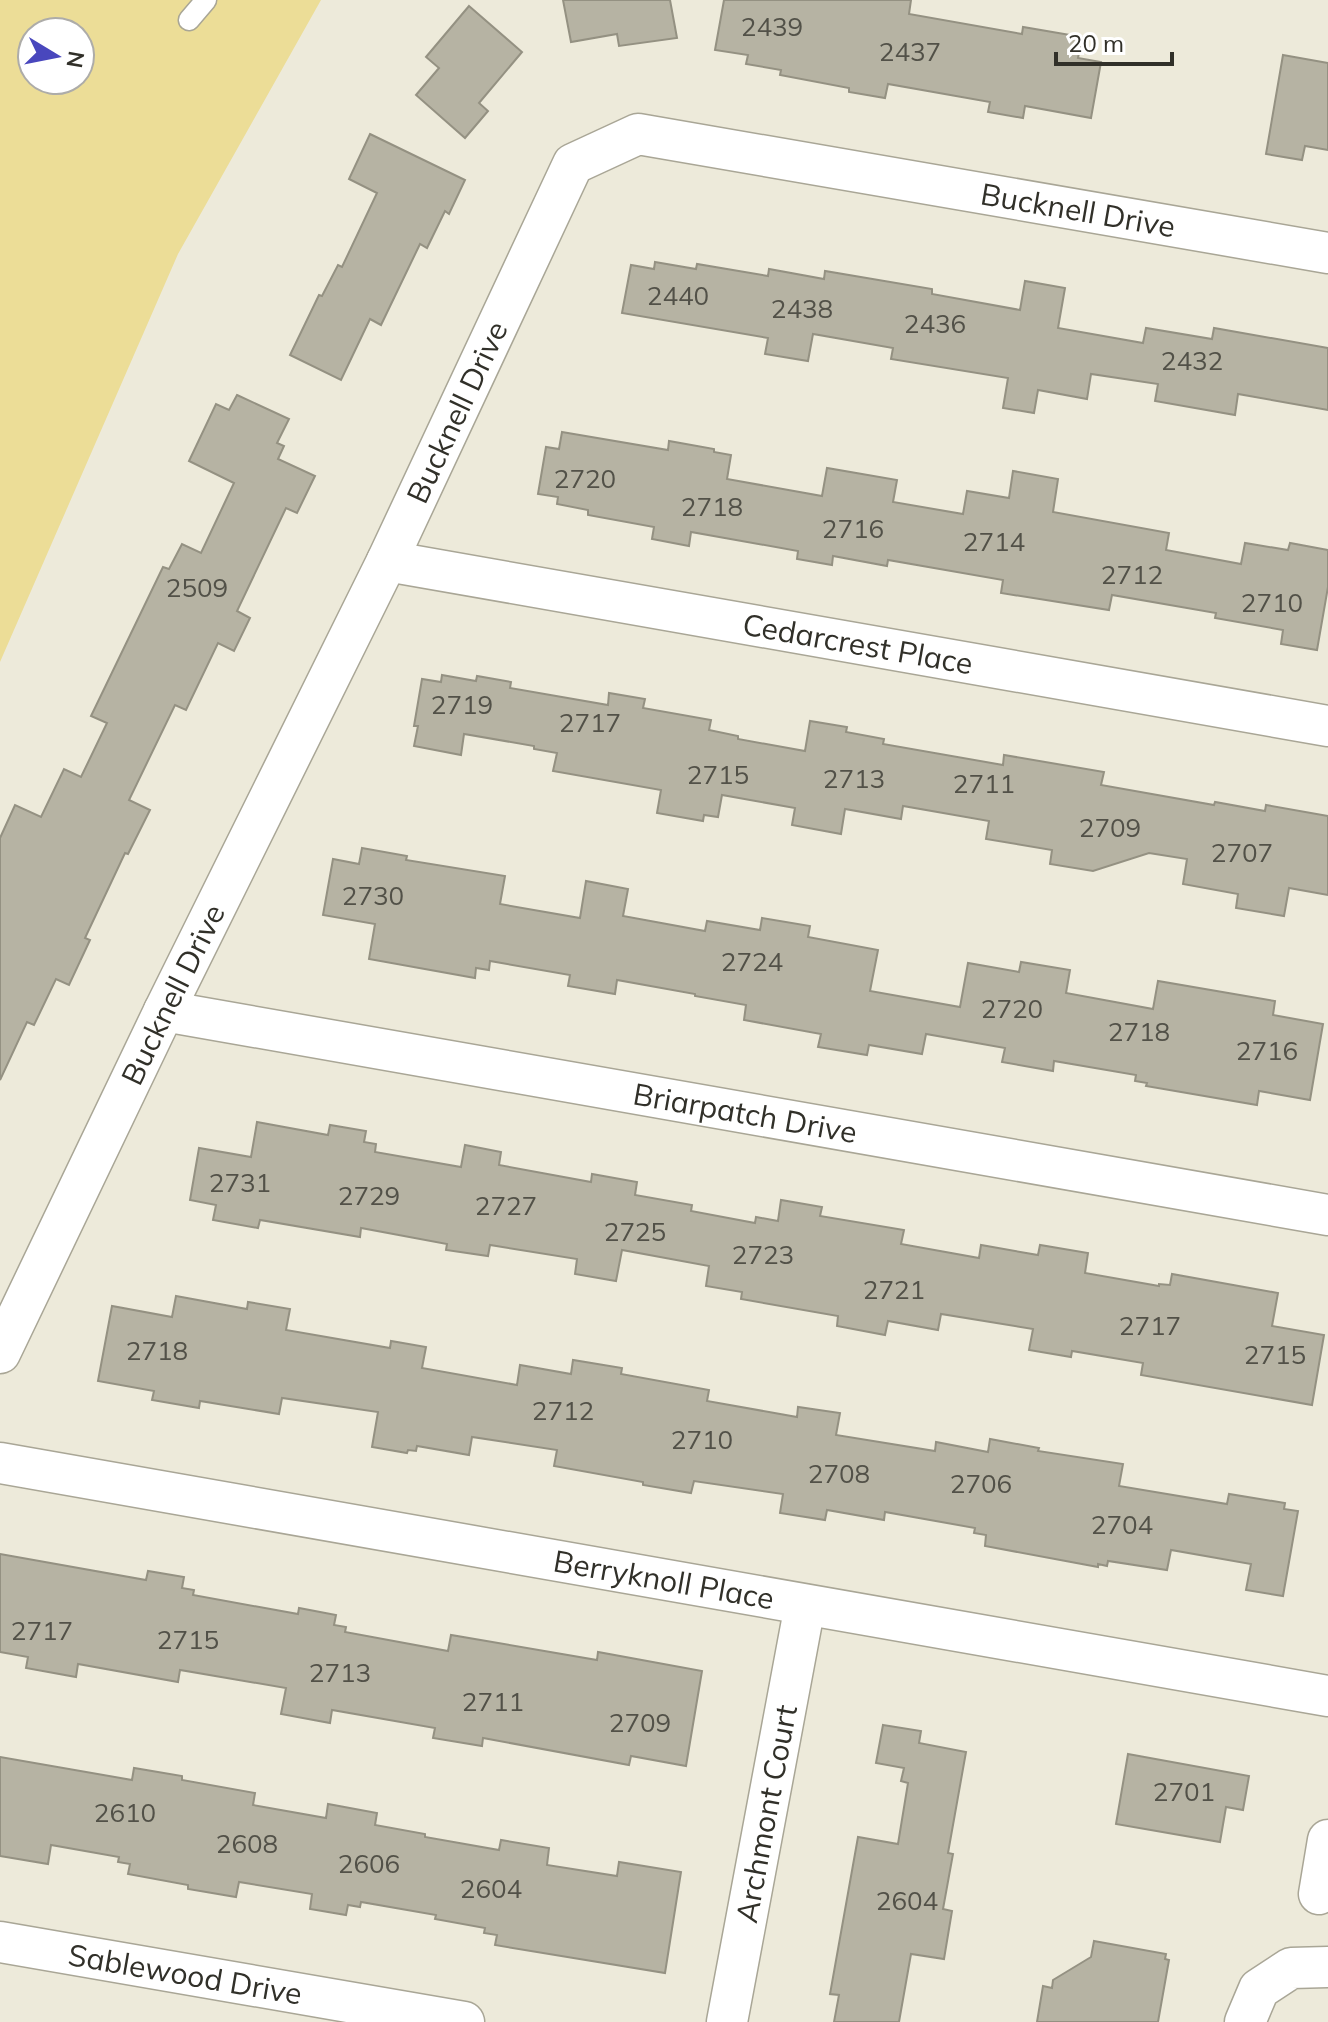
<svg xmlns="http://www.w3.org/2000/svg" width="1328" height="2022" viewBox="0 0 1328 2022" font-family="Mulish,sans-serif">
	<rect width="100%" height="100%" fill="#edeada"/>
	<path fill="#ecdd97" fill-rule="evenodd" d="M 0,0 L 321,0 L 178,254 L 0,662 ZM 32,32 L 80,32 L 80,80 L 32,80 Z"/>
	<g fill="#b6b3a3" stroke="#949182" stroke-width="2">
		<path d="M 563,0 L 670,0 L 677,38 L 619,46 L 617,34 L 571,42 Z"/>
		<path d="M 724,0 L 911,0 L 909,14 L 1022,34 L 1023,27 L 1082,37 L 1078,58 L 1101,62 L 1091,118 L 1025,106 L 1023,118 L 988,112 L 990,102 L 888,84 L 885,98 L 849,92 L 849,88 L 780,75 L 781,70 L 746,64 L 748,55 L 715,50 Z"/>
		<path d="M 469,6 L 522,52 L 479,103 L 488,111 L 465,138 L 416,95 L 439,68 L 426,57 Z"/>
		<path d="M 1283,55 L 1328,63 L 1328,150 L 1305,146 L 1302,160 L 1266,154 Z"/>
		<path d="M 370,134 L 465,180 L 449,214 L 445,211 L 427,248 L 420,244 L 381,325 L 370,319 L 341,380 L 290,355 L 319,295 L 322,296 L 338,265 L 342,267 L 377,193 L 349,179 Z"/>
		<path d="M 655,262 L 696,269 L 697,264 L 768,276 L 769,269 L 824,279 L 825,271 L 932,289 L 932,294 L 1020,310 L 1025,281 L 1065,288 L 1058,328 L 1143,343 L 1146,328 L 1212,339 L 1214,328 L 1328,348 L 1328,410 L 1238,394 L 1235,415 L 1155,401 L 1158,384 L 1091,374 L 1087,399 L 1038,390 L 1034,413 L 1003,408 L 1008,378 L 891,359 L 893,348 L 813,334 L 808,361 L 765,354 L 768,338 L 622,313 L 631,265 L 654,269 Z"/>
		<path d="M 237,395 L 289,419 L 277,443 L 284,446 L 278,459 L 315,476 L 297,513 L 286,508 L 237,611 L 250,618 L 234,651 L 218,643 L 186,710 L 175,705 L 129,800 L 150,810 L 128,854 L 125,853 L 85,938 L 90,940 L 69,985 L 56,979 L 34,1025 L 27,1022 L 0,1080 L 0,838 L 15,805 L 41,817 L 64,769 L 81,777 L 107,723 L 91,716 L 163,567 L 169,569 L 182,544 L 201,553 L 234,483 L 189,461 L 216,404 L 229,410 Z"/>
		<path d="M 562,432 L 668,450 L 669,441 L 714,449 L 714,452 L 731,455 L 727,479 L 822,496 L 827,468 L 897,480 L 893,502 L 963,514 L 967,491 L 1009,498 L 1013,471 L 1058,479 L 1053,512 L 1169,533 L 1166,550 L 1241,564 L 1245,543 L 1288,550 L 1290,543 L 1328,550 L 1328,587 L 1317,650 L 1281,644 L 1283,630 L 1215,618 L 1216,613 L 1112,595 L 1109,610 L 1001,593 L 1003,580 L 888,560 L 887,566 L 833,556 L 832,565 L 797,559 L 798,551 L 691,532 L 689,546 L 652,539 L 654,527 L 588,515 L 588,510 L 557,504 L 558,497 L 538,494 L 546,447 L 559,449 Z"/>
		<path d="M 442,675 L 476,681 L 477,676 L 511,682 L 510,688 L 608,705 L 609,693 L 645,699 L 643,708 L 711,720 L 709,730 L 738,736 L 738,739 L 805,751 L 810,721 L 847,727 L 846,732 L 884,739 L 883,744 L 1003,765 L 1004,755 L 1104,772 L 1101,785 L 1214,805 L 1215,802 L 1265,811 L 1266,805 L 1328,816 L 1328,895 L 1289,888 L 1284,916 L 1236,908 L 1238,894 L 1183,884 L 1187,859 L 1149,853 L 1093,871 L 1050,864 L 1052,850 L 986,839 L 989,821 L 903,806 L 901,819 L 845,809 L 841,834 L 792,825 L 795,808 L 722,795 L 718,817 L 704,815 L 703,821 L 657,813 L 661,790 L 553,771 L 557,753 L 534,749 L 534,746 L 464,734 L 461,755 L 414,746 L 418,726 L 414,726 L 422,679 L 441,682 Z"/>
		<path d="M 362,848 L 407,856 L 406,860 L 505,876 L 500,904 L 580,918 L 586,881 L 628,889 L 623,916 L 705,931 L 707,921 L 760,930 L 762,918 L 810,926 L 808,937 L 878,950 L 870,991 L 960,1007 L 968,963 L 1019,972 L 1021,962 L 1070,970 L 1066,993 L 1153,1009 L 1158,981 L 1275,1001 L 1273,1015 L 1323,1024 L 1310,1100 L 1259,1091 L 1257,1105 L 1146,1086 L 1147,1083 L 1135,1081 L 1136,1075 L 1054,1061 L 1053,1071 L 1002,1062 L 1005,1048 L 926,1034 L 922,1054 L 869,1045 L 867,1055 L 818,1047 L 821,1034 L 744,1020 L 746,1005 L 695,996 L 695,994 L 617,980 L 615,994 L 568,986 L 570,975 L 490,961 L 489,970 L 476,968 L 475,978 L 369,959 L 375,924 L 323,915 L 333,859 L 359,864 Z"/>
		<path d="M 257,1122 L 328,1135 L 330,1125 L 366,1131 L 364,1142 L 376,1144 L 375,1152 L 461,1167 L 465,1145 L 501,1152 L 499,1165 L 591,1182 L 592,1174 L 637,1182 L 635,1195 L 692,1205 L 691,1211 L 755,1223 L 756,1217 L 778,1221 L 781,1200 L 822,1207 L 820,1216 L 904,1230 L 901,1244 L 979,1258 L 981,1245 L 1038,1255 L 1040,1245 L 1088,1253 L 1085,1273 L 1159,1286 L 1159,1284 L 1170,1285 L 1172,1274 L 1278,1293 L 1272,1326 L 1324,1335 L 1312,1405 L 1141,1375 L 1143,1363 L 1072,1351 L 1071,1357 L 1029,1350 L 1033,1329 L 941,1314 L 938,1330 L 888,1321 L 885,1335 L 837,1326 L 838,1316 L 741,1299 L 742,1292 L 706,1286 L 709,1266 L 622,1250 L 616,1281 L 575,1274 L 577,1259 L 490,1245 L 488,1256 L 446,1250 L 447,1244 L 361,1228 L 360,1237 L 260,1220 L 258,1228 L 213,1220 L 216,1205 L 190,1200 L 199,1148 L 251,1157 Z"/>
		<path d="M 176,1296 L 247,1309 L 248,1302 L 290,1309 L 286,1330 L 390,1348 L 391,1341 L 426,1347 L 422,1368 L 517,1385 L 520,1365 L 571,1374 L 573,1360 L 622,1368 L 621,1374 L 709,1390 L 707,1401 L 797,1417 L 798,1407 L 840,1413 L 836,1435 L 935,1451 L 936,1442 L 988,1452 L 990,1439 L 1039,1448 L 1038,1451 L 1123,1464 L 1119,1486 L 1227,1504 L 1229,1494 L 1285,1503 L 1284,1509 L 1298,1511 L 1283,1596 L 1246,1590 L 1251,1564 L 1171,1550 L 1167,1570 L 1108,1561 L 1107,1566 L 1098,1564 L 1098,1567 L 985,1546 L 986,1535 L 974,1533 L 975,1528 L 885,1512 L 884,1520 L 827,1510 L 825,1520 L 780,1513 L 783,1494 L 694,1481 L 691,1493 L 643,1485 L 643,1482 L 554,1466 L 557,1450 L 472,1437 L 469,1455 L 417,1446 L 416,1451 L 408,1450 L 407,1453 L 372,1447 L 378,1412 L 282,1398 L 279,1414 L 200,1401 L 199,1408 L 152,1400 L 154,1391 L 98,1381 L 112,1306 L 172,1317 Z"/>
		<path d="M 0,1554 L 146,1580 L 148,1571 L 184,1577 L 182,1588 L 194,1590 L 193,1595 L 298,1614 L 299,1608 L 336,1615 L 334,1625 L 346,1627 L 345,1632 L 448,1651 L 451,1635 L 597,1660 L 598,1652 L 702,1671 L 686,1766 L 631,1756 L 629,1765 L 483,1738 L 482,1746 L 433,1738 L 435,1728 L 332,1710 L 330,1723 L 281,1714 L 286,1688 L 180,1670 L 178,1682 L 78,1664 L 76,1677 L 26,1668 L 28,1657 L 0,1652 Z"/>
		<path d="M 883,1725 L 921,1731 L 919,1743 L 966,1752 L 948,1853 L 953,1854 L 943,1909 L 952,1911 L 944,1959 L 911,1954 L 899,2022 L 834,2022 L 839,1995 L 830,1994 L 858,1837 L 898,1844 L 908,1783 L 901,1781 L 904,1768 L 876,1763 Z"/>
		<path d="M 1128,1754 L 1249,1776 L 1243,1810 L 1226,1807 L 1220,1842 L 1116,1824 Z"/>
		<path d="M 0,1757 L 132,1780 L 134,1768 L 182,1776 L 182,1780 L 255,1793 L 253,1805 L 326,1818 L 328,1804 L 377,1813 L 375,1825 L 425,1834 L 425,1837 L 499,1850 L 501,1840 L 549,1848 L 547,1865 L 617,1876 L 619,1862 L 681,1872 L 665,1973 L 495,1945 L 497,1935 L 484,1933 L 485,1928 L 435,1919 L 436,1915 L 361,1902 L 360,1907 L 348,1905 L 346,1915 L 310,1909 L 312,1894 L 239,1882 L 236,1897 L 188,1889 L 188,1885 L 128,1874 L 130,1864 L 118,1862 L 119,1857 L 51,1845 L 48,1864 L 0,1856 Z"/>
		<path d="M 1094,1941 L 1166,1954 L 1165,1959 L 1169,1960 L 1158,2022 L 1037,2022 L 1043,1986 L 1052,1988 L 1053,1980 L 1091,1957 Z"/>
	</g>
	<g fill="none" stroke-linecap="round" stroke-linejoin="round">
		<defs>
			<path id="service" d="M 189,20 L 206,0"/>
			<g id="minor">
				<path id="s1" d="M 387,561 L 1328,726"/>
				<path id="s2" d="M 164,1011 L 1328,1215"/>
				<path id="s3" d="M 0,1353 L 164,1011 L 387,561 L 573,164 L 638,134 L 1328,253"/>
				<path id="s4" d="M 0,1463 L 1328,1696"/>
				<path d="M 1319,1894 L 1328,1840"/>
				<path id="s5" d="M 0,1942 L 464,2022"/>
				<path id="s6" d="M 727,2022 L 805,1605"/>
				<path d="M 1245,2022 L 1259,1989 L 1291,1968 L 1328,1967"/>
			</g>
		</defs>
		<use href="#service" stroke="#a9a696" stroke-width="23"/>
		<use href="#minor" stroke="#a9a696" stroke-width="43"/>
		<use href="#service" stroke="#fff" stroke-width="20"/>
		<use href="#minor" stroke="#fff" stroke-width="40"/>
	</g>
	<g text-anchor="middle" dominant-baseline="central" stroke-width="6" stroke-linejoin="round" paint-order="stroke">
		<g font-size="26" fill="#525148">
			<text x="772" y="26">2439</text>
			<text x="910" y="51">2437</text>
			<text x="678" y="295">2440</text>
			<text x="802" y="308">2438</text>
			<text x="935" y="323">2436</text>
			<text x="1192" y="360">2432</text>
			<text x="585" y="478">2720</text>
			<text x="712" y="506">2718</text>
			<text x="853" y="528">2716</text>
			<text x="994" y="541">2714</text>
			<text x="1132" y="574">2712</text>
			<text x="197" y="587">2509</text>
			<text x="1272" y="602">2710</text>
			<text x="462" y="704">2719</text>
			<text x="590" y="722">2717</text>
			<text x="718" y="774">2715</text>
			<text x="854" y="778">2713</text>
			<text x="984" y="783">2711</text>
			<text x="1110" y="827">2709</text>
			<text x="1242" y="852">2707</text>
			<text x="373" y="895">2730</text>
			<text x="752" y="961">2724</text>
			<text x="1012" y="1008">2720</text>
			<text x="1139" y="1031">2718</text>
			<text x="1267" y="1050">2716</text>
			<text x="240" y="1182">2731</text>
			<text x="369" y="1195">2729</text>
			<text x="506" y="1205">2727</text>
			<text x="635" y="1231">2725</text>
			<text x="763" y="1254">2723</text>
			<text x="894" y="1289">2721</text>
			<text x="1150" y="1325">2717</text>
			<text x="157" y="1350">2718</text>
			<text x="1275" y="1354">2715</text>
			<text x="563" y="1410">2712</text>
			<text x="702" y="1439">2710</text>
			<text x="839" y="1473">2708</text>
			<text x="981" y="1483">2706</text>
			<text x="1122" y="1524">2704</text>
			<text x="42" y="1630">2717</text>
			<text x="188" y="1639">2715</text>
			<text x="340" y="1672">2713</text>
			<text x="493" y="1701">2711</text>
			<text x="640" y="1722">2709</text>
			<text x="1184" y="1791">2701</text>
			<text x="125" y="1812">2610</text>
			<text x="247" y="1843">2608</text>
			<text x="369" y="1863">2606</text>
			<text x="491" y="1888">2604</text>
			<text x="907" y="1900">2604</text>
		</g>
		<g font-size="30" fill="#313029" stroke="#fff">
			<text stroke="none"><textPath href="#s3" startOffset="1838">Bucknell Drive</textPath></text>
			<text stroke="none"><textPath href="#s3" startOffset="1046">Bucknell Drive</textPath></text>
			<text stroke="none"><textPath href="#s1" startOffset="478">Cedarcrest Place</textPath></text>
			<text stroke="none"><textPath href="#s3" startOffset="398">Bucknell Drive</textPath></text>
			<text stroke="none"><textPath href="#s2" startOffset="590">Briarpatch Drive</textPath></text>
			<text stroke="none"><textPath href="#s4" startOffset="674">Berryknoll Place</textPath></text>
			<text stroke="none"><textPath href="#s6" startOffset="212">Archmont Court</textPath></text>
			<text stroke="none"><textPath href="#s5" startOffset="188">Sablewood Drive</textPath></text>
		</g>
	</g>
	<g transform="translate(56 56) rotate(100)"><circle r="38" fill="#ffffff" stroke="#adaca9" stroke-width="2"/>
	<path d="M0-6L14 30L0 20L-14 30Z" fill="#4947bd"/>
	<text y="-12" font-size="22" font-weight="bold" text-anchor="middle" fill="#313029">N</text>
	</g>
	<path d="M1056 52v12h116v-12" fill="none" stroke="#313029" stroke-width="4"/>
	<text x="1068" y="52" font-size="24" fill="#313029" stroke="#ffffff" stroke-width="6" paint-order="stroke">20 m</text>
</svg>
